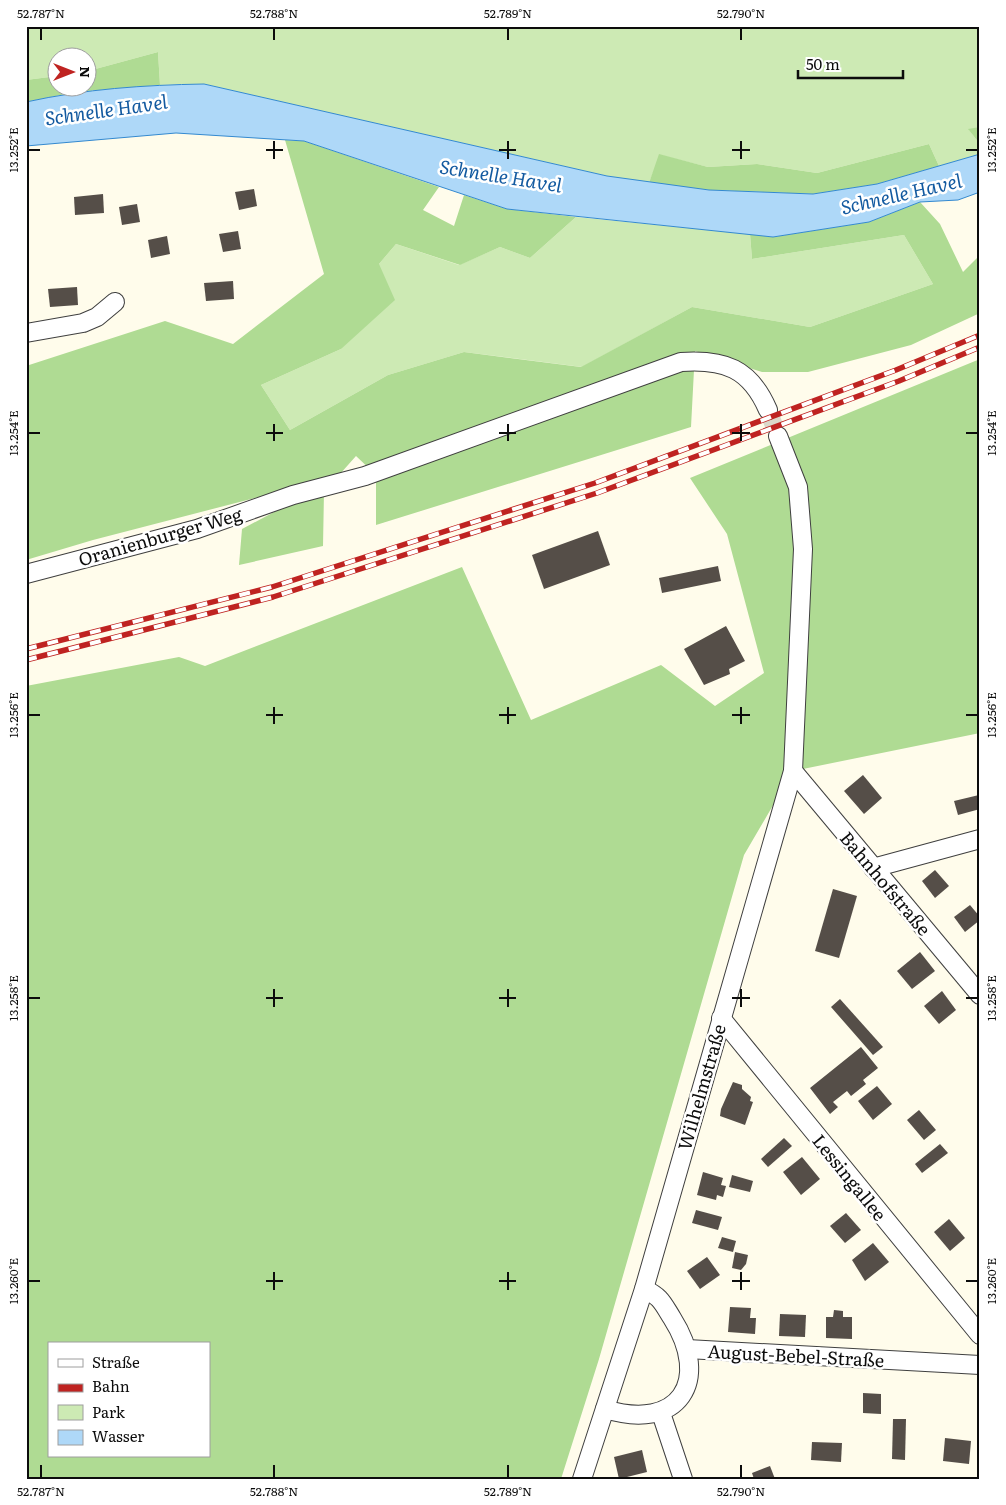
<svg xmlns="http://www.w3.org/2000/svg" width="1006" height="1505" viewBox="0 0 1006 1505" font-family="Literata,serif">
	<rect width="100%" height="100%" fill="#fffceb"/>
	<g fill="#cdeab4">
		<path d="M 26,26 L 980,26 L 980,127 L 969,130 L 980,144 L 980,154 L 939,166 L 929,144 L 817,173 L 757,164 L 708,167 L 660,155 L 649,183 L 607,176 L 204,84 L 160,85 L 158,52 L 88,71 L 88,58 L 58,58 L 57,76 L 26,80 Z"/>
		<path d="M 576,217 L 750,234 L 752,259 L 904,235 L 933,284 L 810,327 L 692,307 L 582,367 L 464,352 L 388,375 L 290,430 L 261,385 L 341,349 L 379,264 L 396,244 L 459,265 L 500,247 L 530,258 Z"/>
	</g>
	<g fill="#afdb93" fill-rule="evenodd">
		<path d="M 158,52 L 160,85 L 76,92 L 26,102 L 26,80 L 57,76 L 58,88 L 88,88 L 88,71 Z"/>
		<path d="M 980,127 L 980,144 L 968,129 Z"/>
		<path d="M 285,140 L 304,141 L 439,187 L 423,210 L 454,226 L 464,195 L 507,209 L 576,217 L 530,258 L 500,247 L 460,265 L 396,244 L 379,264 L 395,300 L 341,349 L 261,385 L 290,430 L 388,375 L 464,352 L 581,367 L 692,307 L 810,327 L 933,284 L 904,235 L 752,259 L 750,234 L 773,237 L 869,222 L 920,202 L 940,224 L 963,272 L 980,255 L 980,313 L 911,345 L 808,372 L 762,372 L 695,351 L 691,427 L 376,525 L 376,475 L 356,456 L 324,492 L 323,546 L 239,565 L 242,529 L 306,495 L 305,485 L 93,540 L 26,560 L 26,366 L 165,321 L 233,344 L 324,274 Z"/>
		<path d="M 929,144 L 939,166 L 877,184 L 813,194 L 709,190 L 649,183 L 659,154 L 708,167 L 757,164 L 817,173 Z"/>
		<path d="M 980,359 L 980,733 L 793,771 L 744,855 L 599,1359 L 561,1479 L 26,1479 L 26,686 L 179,657 L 205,666 L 462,567 L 531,720 L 661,665 L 715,706 L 764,673 L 727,534 L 690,478 ZM 49,1344 L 209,1344 L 209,1456 L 49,1456 Z"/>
	</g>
	<path fill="#aed8f8" stroke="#3389d0" d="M 204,84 L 607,176 L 709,190 L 813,194 L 877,184 L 980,154 L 980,192 L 958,200 L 920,202 L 869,222 L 773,237 L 507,209 L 304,141 L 176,133 L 26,146 L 26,102 C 85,89 144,85 204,84 Z"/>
	<g fill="#554e48">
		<path d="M 254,189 L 257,206 L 239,210 L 235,192 Z"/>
		<path d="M 103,194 L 104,213 L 75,215 L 74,197 Z"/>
		<path d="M 137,204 L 140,222 L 122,225 L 119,207 Z"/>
		<path d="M 238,231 L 241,249 L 223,252 L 219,234 Z"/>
		<path d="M 167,236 L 170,254 L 151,258 L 148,240 Z"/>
		<path d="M 233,281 L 234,299 L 206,301 L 204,283 Z"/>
		<path d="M 77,287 L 78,305 L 50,307 L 48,289 Z"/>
		<path d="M 598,531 L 610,565 L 544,589 L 532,555 Z"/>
		<path d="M 718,566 L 721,581 L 662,593 L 659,578 Z"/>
		<path d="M 726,626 L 745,661 L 729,669 L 730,674 L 704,685 L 684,649 Z"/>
		<path d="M 863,775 L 882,798 L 864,814 L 844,791 Z"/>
		<path d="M 979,795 L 980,809 L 958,815 L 954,801 Z"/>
		<path d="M 935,870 L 949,886 L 935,898 L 922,881 Z"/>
		<path d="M 833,889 L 857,896 L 839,958 L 815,951 Z"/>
		<path d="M 970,905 L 980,917 L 980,920 L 965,932 L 954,917 Z"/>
		<path d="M 920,952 L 935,971 L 912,989 L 897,971 Z"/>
		<path d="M 942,991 L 956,1010 L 939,1024 L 924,1006 Z"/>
		<path d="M 840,999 L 883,1047 L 873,1055 L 831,1007 Z"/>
		<path d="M 861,1047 L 878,1068 L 863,1080 L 866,1084 L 851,1096 L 847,1091 L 833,1102 L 838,1107 L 830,1114 L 810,1088 Z"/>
		<path d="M 733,1082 L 742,1085 L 742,1089 L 751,1097 L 750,1101 L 753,1102 L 745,1125 L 720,1116 L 721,1109 Z"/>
		<path d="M 877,1086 L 892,1104 L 873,1120 L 858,1101 Z"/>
		<path d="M 919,1110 L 936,1130 L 924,1140 L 907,1120 Z"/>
		<path d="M 784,1138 L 792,1146 L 768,1167 L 761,1159 Z"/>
		<path d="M 940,1144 L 948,1153 L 922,1173 L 915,1164 Z"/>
		<path d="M 802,1157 L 820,1179 L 801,1195 L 783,1172 Z"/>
		<path d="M 703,1172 L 723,1178 L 721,1185 L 726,1186 L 723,1197 L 717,1195 L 716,1200 L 697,1195 Z"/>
		<path d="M 732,1175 L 753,1181 L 750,1192 L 729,1187 Z"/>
		<path d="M 696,1210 L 722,1217 L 718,1230 L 692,1223 Z"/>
		<path d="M 846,1213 L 861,1230 L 845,1243 L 830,1226 Z"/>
		<path d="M 949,1219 L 965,1238 L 950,1251 L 934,1232 Z"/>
		<path d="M 722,1237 L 736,1241 L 733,1252 L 718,1248 Z"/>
		<path d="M 873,1243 L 889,1262 L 865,1281 L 852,1260 Z"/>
		<path d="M 735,1252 L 748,1255 L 746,1264 L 741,1270 L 732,1268 Z"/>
		<path d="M 707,1257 L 720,1275 L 700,1289 L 687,1271 Z"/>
		<path d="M 730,1307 L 751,1308 L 750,1318 L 756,1318 L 755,1334 L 728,1332 Z"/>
		<path d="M 834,1310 L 843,1311 L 843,1317 L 852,1317 L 852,1339 L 826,1338 L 826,1317 L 833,1317 Z"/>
		<path d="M 780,1314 L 806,1315 L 805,1337 L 779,1336 Z"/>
		<path d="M 863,1393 L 881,1394 L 881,1414 L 863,1413 Z"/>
		<path d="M 893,1419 L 906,1419 L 905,1460 L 892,1459 Z"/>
		<path d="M 945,1438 L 971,1441 L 969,1464 L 943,1461 Z"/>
		<path d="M 812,1442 L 842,1443 L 841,1462 L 811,1460 Z"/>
		<path d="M 642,1450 L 647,1472 L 619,1479 L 614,1457 Z"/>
		<path d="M 770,1466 L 775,1479 L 754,1479 L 752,1473 Z"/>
	</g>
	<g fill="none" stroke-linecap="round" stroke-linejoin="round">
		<path stroke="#dbd8ca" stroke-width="18" stroke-dasharray="18 9" stroke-linecap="butt" d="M 768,410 L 778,436"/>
		<defs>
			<g id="minor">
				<path d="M 26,333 L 83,323 L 97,317 L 115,302"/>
				<path d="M 26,574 L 197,529 L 293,495 L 365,476 L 681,362 C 724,359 750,368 768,410"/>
				<path d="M 793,771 L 980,995"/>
				<path d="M 873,868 L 980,839"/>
				<path d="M 721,1018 L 980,1335"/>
				<path d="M 687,1349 L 980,1365"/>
				<path d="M 605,1409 C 679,1432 712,1381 672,1318 C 662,1302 661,1297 644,1289"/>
				<path d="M 661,1413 L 683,1479"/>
				<path d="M 582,1479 L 644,1289 L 793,771 L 803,549 L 798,487 L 778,436"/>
			</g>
		</defs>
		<use href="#minor" stroke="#3f3f3f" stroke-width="20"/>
		<use href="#minor" stroke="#fff" stroke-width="18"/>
		<defs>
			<g id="rail">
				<path d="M 26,649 L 272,587 L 595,483 L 896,370 L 980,335"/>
				<path d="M 26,660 L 273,597 L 597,493 L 899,381 L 980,347"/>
			</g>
		</defs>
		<use href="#rail" stroke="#bf2321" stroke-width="5.5"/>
		<use href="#rail" stroke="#fff" stroke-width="4" stroke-dasharray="11" stroke-linecap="butt"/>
	</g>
	<path fill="none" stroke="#0c0c0c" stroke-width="2" d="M 41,28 L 41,40M 274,28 L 274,40M 508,28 L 508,40M 741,28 L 741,40M 274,141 L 274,159M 508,141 L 508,159M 741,141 L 741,159M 28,150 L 40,150M 266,150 L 283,150M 499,150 L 516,150M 732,150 L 750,150M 966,150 L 978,150M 274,424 L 274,441M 508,424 L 508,441M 741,424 L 741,441M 28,433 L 40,433M 266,433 L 283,433M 499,433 L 516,433M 732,433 L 750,433M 966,433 L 978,433M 274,707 L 274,724M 508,707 L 508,724M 741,707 L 741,724M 28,715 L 40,715M 266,715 L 283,715M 499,715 L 516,715M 732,715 L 750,715M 966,715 L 978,715M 274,989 L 274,1007M 508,989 L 508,1007M 741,989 L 741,1007M 28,998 L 40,998M 266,998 L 283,998M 499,998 L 516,998M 732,998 L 750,998M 966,998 L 978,998M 274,1272 L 274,1290M 508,1272 L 508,1290M 741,1272 L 741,1290M 28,1281 L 40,1281M 266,1281 L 283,1281M 499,1281 L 516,1281M 732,1281 L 750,1281M 966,1281 L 978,1281M 41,1465 L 41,1478M 274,1465 L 274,1478M 508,1465 L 508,1478M 741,1465 L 741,1478"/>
	<g text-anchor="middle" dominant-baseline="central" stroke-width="5" stroke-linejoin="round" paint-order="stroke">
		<g font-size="18" fill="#0c0c0c" stroke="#fff">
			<text transform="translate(160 536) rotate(-16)">Oranienburger Weg</text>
			<text transform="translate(886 883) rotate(50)">Bahnhofstraße</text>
			<text transform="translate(701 1087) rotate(-74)">Wilhelmstraße</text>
			<text transform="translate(850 1177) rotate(51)">Lessingallee</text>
			<text transform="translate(796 1355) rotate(3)">August-Bebel-Straße</text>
		</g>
		<g font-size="19" font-style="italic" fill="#135aa0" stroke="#fff">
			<text transform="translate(106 109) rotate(-8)">Schnelle Havel</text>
			<text transform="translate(501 175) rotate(9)">Schnelle Havel</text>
			<text transform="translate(901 193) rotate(-13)">Schnelle Havel</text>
		</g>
	</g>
	<rect width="1006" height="1505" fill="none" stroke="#ffffff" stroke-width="55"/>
	<rect x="48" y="1342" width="162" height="115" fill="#ffffff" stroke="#9e9e9e"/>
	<rect x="58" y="1359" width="25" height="8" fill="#ffffff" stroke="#9e9e9e"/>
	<text x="92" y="1368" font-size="15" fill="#0c0c0c">Straße</text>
	<rect x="58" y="1384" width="25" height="8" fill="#bf2321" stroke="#9e9e9e"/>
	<text x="92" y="1392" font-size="15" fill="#0c0c0c">Bahn</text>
	<rect x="58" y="1405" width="25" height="15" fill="#cdeab4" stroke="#9e9e9e"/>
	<text x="92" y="1418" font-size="15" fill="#0c0c0c">Park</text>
	<rect x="58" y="1430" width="25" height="15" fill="#aed8f8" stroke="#9e9e9e"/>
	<text x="92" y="1442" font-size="15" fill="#0c0c0c">Wasser</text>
	<g transform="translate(72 72) rotate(90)"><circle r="24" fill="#ffffff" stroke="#9e9e9e"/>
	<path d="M0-4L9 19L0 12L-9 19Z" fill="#bf2321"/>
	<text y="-8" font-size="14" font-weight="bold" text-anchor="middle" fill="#0c0c0c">N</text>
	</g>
	<path d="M798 70v8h105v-8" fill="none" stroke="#0c0c0c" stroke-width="2.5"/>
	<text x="806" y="70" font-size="15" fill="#0c0c0c" stroke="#ffffff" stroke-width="4" paint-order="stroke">50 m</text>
	<rect x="28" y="28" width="950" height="1450" fill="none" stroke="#0c0c0c" stroke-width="2"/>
	<g font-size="12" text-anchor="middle" fill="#0c0c0c">
		<text x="41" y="18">52.787°N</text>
		<text x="274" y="18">52.788°N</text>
		<text x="508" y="18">52.789°N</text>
		<text x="741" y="18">52.790°N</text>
		<text transform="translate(992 150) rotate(-90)" y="4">13.252°E</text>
		<text transform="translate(14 150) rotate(-90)" y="4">13.252°E</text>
		<text transform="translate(992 433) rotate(-90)" y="4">13.254°E</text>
		<text transform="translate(14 433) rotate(-90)" y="4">13.254°E</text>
		<text transform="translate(992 715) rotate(-90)" y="4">13.256°E</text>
		<text transform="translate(14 715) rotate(-90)" y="4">13.256°E</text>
		<text transform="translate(992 998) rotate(-90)" y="4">13.258°E</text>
		<text transform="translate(14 998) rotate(-90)" y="4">13.258°E</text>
		<text transform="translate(992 1281) rotate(-90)" y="4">13.260°E</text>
		<text transform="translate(14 1281) rotate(-90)" y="4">13.260°E</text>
		<text x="41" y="1496">52.787°N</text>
		<text x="274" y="1496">52.788°N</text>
		<text x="508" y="1496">52.789°N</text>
		<text x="741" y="1496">52.790°N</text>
	</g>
</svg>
